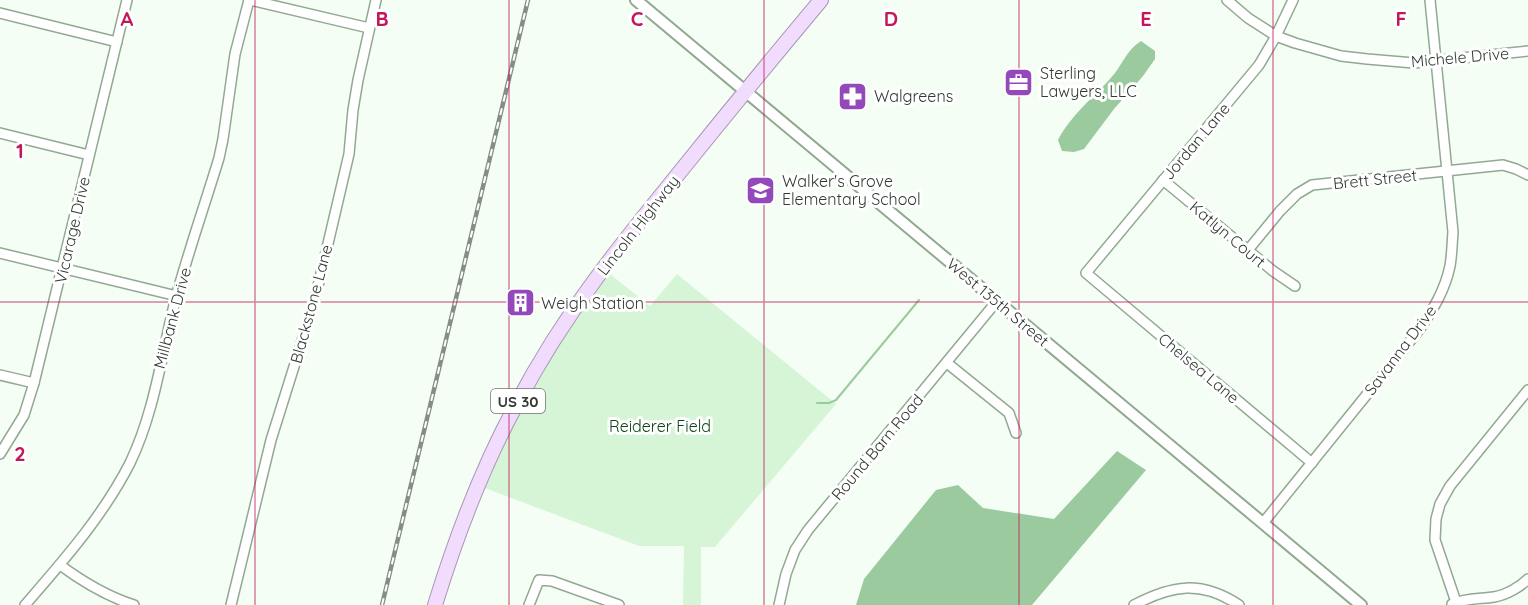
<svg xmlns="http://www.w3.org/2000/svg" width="1528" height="605" viewBox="0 0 1528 605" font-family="Quicksand,sans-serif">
	<rect width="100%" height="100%" fill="#f4fef5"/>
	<path fill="#d6f5d7" d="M 610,274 L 650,306 L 677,274 L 836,404 L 715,547 L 701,547 L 701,605 L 683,605 L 684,546 L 639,546 L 482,487 L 527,397 L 579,311 Z"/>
	<g fill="#9aca9d">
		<path d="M 1141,41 L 1155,51 L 1155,59 L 1143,76 L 1114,109 L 1084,149 L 1074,152 L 1062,151 L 1058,140 C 1072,113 1096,96 1115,73 C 1124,61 1128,49 1141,41 Z"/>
		<path d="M 1117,451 L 1146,470 L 1032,605 L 856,605 L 864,579 L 936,490 L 958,485 L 983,508 L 1054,519 Z"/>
	</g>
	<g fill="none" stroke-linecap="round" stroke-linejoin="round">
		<path stroke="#9aca9d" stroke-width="2" d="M 817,403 L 829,403 L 836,400 L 919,300"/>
		<defs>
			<g id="minor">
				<path d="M 250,0 L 369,28"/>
				<path d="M 1227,0 L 1248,18 L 1276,36 L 1295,43 L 1341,56 L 1367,59 L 1414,63 L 1528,51"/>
				<path d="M 1293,0 L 1276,36 L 1259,65 L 1086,273 L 1312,463"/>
				<path d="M 0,13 L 117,42"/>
				<path d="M 0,133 L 89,155"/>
				<path d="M 1163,180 L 1273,271 L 1295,286"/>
				<path d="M 1248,250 L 1280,211 L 1297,194 L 1312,185 L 1503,165 L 1516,169 L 1528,175"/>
				<path d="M 0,253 L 177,296"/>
				<path d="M 947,363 L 1009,413 L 1016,433"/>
				<path d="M 0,375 L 34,383"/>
				<path d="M 0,454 L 24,415 L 34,383 L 127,0"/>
				<path d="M 1263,523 L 1419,330 C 1433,310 1445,290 1450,266 C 1452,255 1452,243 1453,232 L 1430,0"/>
				<path d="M 60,565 C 83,582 106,596 134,605"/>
				<path d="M 1456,602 L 1435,540 L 1436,519 L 1440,504 L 1450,486 L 1528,390"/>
				<path d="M 1452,604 C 1465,598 1481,599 1494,597 C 1506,595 1520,587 1528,579"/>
				<path d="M 25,605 C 64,560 103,516 130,463 C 155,411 162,352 176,297 C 189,250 205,204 219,158 L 223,139 L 235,54 L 249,0"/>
				<path d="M 231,605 L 271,440 L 308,322 L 319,282 L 349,154 L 353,110 L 358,80 L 376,0"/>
				<path d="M 529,605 L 539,580 L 552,581 L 619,605"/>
				<path d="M 779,605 L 786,574 L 795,550 L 808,530 L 997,301"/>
				<path d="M 1134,605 C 1172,585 1201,580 1239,605"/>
			</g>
			<path id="tertiary" d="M 636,0 L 1361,605"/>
			<path id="primary" d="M 435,605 C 456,537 481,470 515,407 C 538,363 565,320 595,280 C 619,247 645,215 671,183 C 720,122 770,61 821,0"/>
		</defs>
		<use href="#minor" stroke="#91a992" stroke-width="12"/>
		<use href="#tertiary" stroke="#91a992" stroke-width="14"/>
		<use href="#primary" stroke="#a995b7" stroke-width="16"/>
		<use href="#minor" stroke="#fff" stroke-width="9"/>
		<use href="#tertiary" stroke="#fff" stroke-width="10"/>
		<use href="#primary" stroke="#f2dcfe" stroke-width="14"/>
		<defs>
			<path id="rail" d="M 382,605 L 528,0"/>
		</defs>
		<use href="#rail" stroke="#848e85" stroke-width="4.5"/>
		<use href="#rail" stroke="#fff" stroke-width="2" stroke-dasharray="7" stroke-linecap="butt"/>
	</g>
	<path fill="none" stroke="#c2185b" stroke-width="1.5" stroke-opacity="0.55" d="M 255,0 L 255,605M 509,0 L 509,605M 764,0 L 764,605M 1019,0 L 1019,605M 1273,0 L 1273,605M 0,302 L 1528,302"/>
	<defs>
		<symbol id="office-square" viewBox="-11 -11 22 22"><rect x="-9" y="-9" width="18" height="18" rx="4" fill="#9449ba" stroke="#fff"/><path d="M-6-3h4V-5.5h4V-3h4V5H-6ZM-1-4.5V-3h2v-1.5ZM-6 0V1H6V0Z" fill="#fff"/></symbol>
		<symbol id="pharmacy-square" viewBox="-11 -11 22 22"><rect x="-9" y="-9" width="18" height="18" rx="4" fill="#9449ba" stroke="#fff"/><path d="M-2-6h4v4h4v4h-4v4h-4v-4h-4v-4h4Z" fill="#fff"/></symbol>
		<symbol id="school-square" viewBox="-11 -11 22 22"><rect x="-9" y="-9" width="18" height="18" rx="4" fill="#9449ba" stroke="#fff"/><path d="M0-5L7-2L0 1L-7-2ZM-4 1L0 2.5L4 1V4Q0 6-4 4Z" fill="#fff"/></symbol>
		<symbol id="building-square" viewBox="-11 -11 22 22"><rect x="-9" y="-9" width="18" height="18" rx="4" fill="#9449ba" stroke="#fff"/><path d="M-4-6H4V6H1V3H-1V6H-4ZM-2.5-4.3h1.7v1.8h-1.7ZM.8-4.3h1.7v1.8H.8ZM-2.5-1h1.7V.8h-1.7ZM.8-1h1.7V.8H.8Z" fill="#fff"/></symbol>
	</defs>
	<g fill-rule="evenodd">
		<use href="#office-square" x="1002" y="66" width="33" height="33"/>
		<use href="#pharmacy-square" x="836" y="80" width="33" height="33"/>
		<use href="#school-square" x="744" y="174" width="33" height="33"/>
		<use href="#building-square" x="504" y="286" width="33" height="33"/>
	</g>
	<g text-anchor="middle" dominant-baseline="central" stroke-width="6" stroke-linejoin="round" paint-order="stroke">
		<rect fill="#fff" stroke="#6f7670" stroke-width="1.5" x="491" y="389" width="54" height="24" rx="4.5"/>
		<g font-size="15" font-weight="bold" fill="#313b32">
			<text x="518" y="401">US 30</text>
		</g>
		<g font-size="16" fill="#313b32" stroke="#fff">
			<text transform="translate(1460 57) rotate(-5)">Michele Drive</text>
			<text transform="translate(1196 141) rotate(-50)">Jordan Lane</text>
			<text transform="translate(1375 179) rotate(-6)">Brett Street</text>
			<text transform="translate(638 225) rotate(-52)">Lincoln Highway</text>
			<text transform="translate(72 230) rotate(-77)">Vicarage Drive</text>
			<text transform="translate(1228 234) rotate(40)">Katlyn Court</text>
			<text transform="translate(998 302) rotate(40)">West 135th Street</text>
			<text transform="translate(311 304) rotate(-75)">Blackstone Lane</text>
			<text transform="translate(172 318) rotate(-75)">Millbank Drive</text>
			<text transform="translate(1400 350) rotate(-53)">Savanna Drive</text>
			<text transform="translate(1199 368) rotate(40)">Chelsea Lane</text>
			<text transform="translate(877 447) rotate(-50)">Round Barn Road</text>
		</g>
		<g font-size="16" fill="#313b32" stroke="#fff" text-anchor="start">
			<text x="1040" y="73">Sterling<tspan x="1040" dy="18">Lawyers, LLC</tspan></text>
			<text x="874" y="96">Walgreens</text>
			<text x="782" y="181">Walker's Grove<tspan x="782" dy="18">Elementary School</tspan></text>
			<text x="541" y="303">Weigh Station</text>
		</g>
		<g font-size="16" fill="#0f4419" stroke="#fff">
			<text x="660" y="426">Reiderer Field</text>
		</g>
	</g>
	<g font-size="20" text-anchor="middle" font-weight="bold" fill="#c2185b" stroke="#fff" stroke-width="6" stroke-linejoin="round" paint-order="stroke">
		<text x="127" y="26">A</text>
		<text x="382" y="26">B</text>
		<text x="637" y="26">C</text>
		<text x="891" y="26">D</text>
		<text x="1146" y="26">E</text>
		<text x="1401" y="26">F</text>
		<text x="20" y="158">1</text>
		<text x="20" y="461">2</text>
	</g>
</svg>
